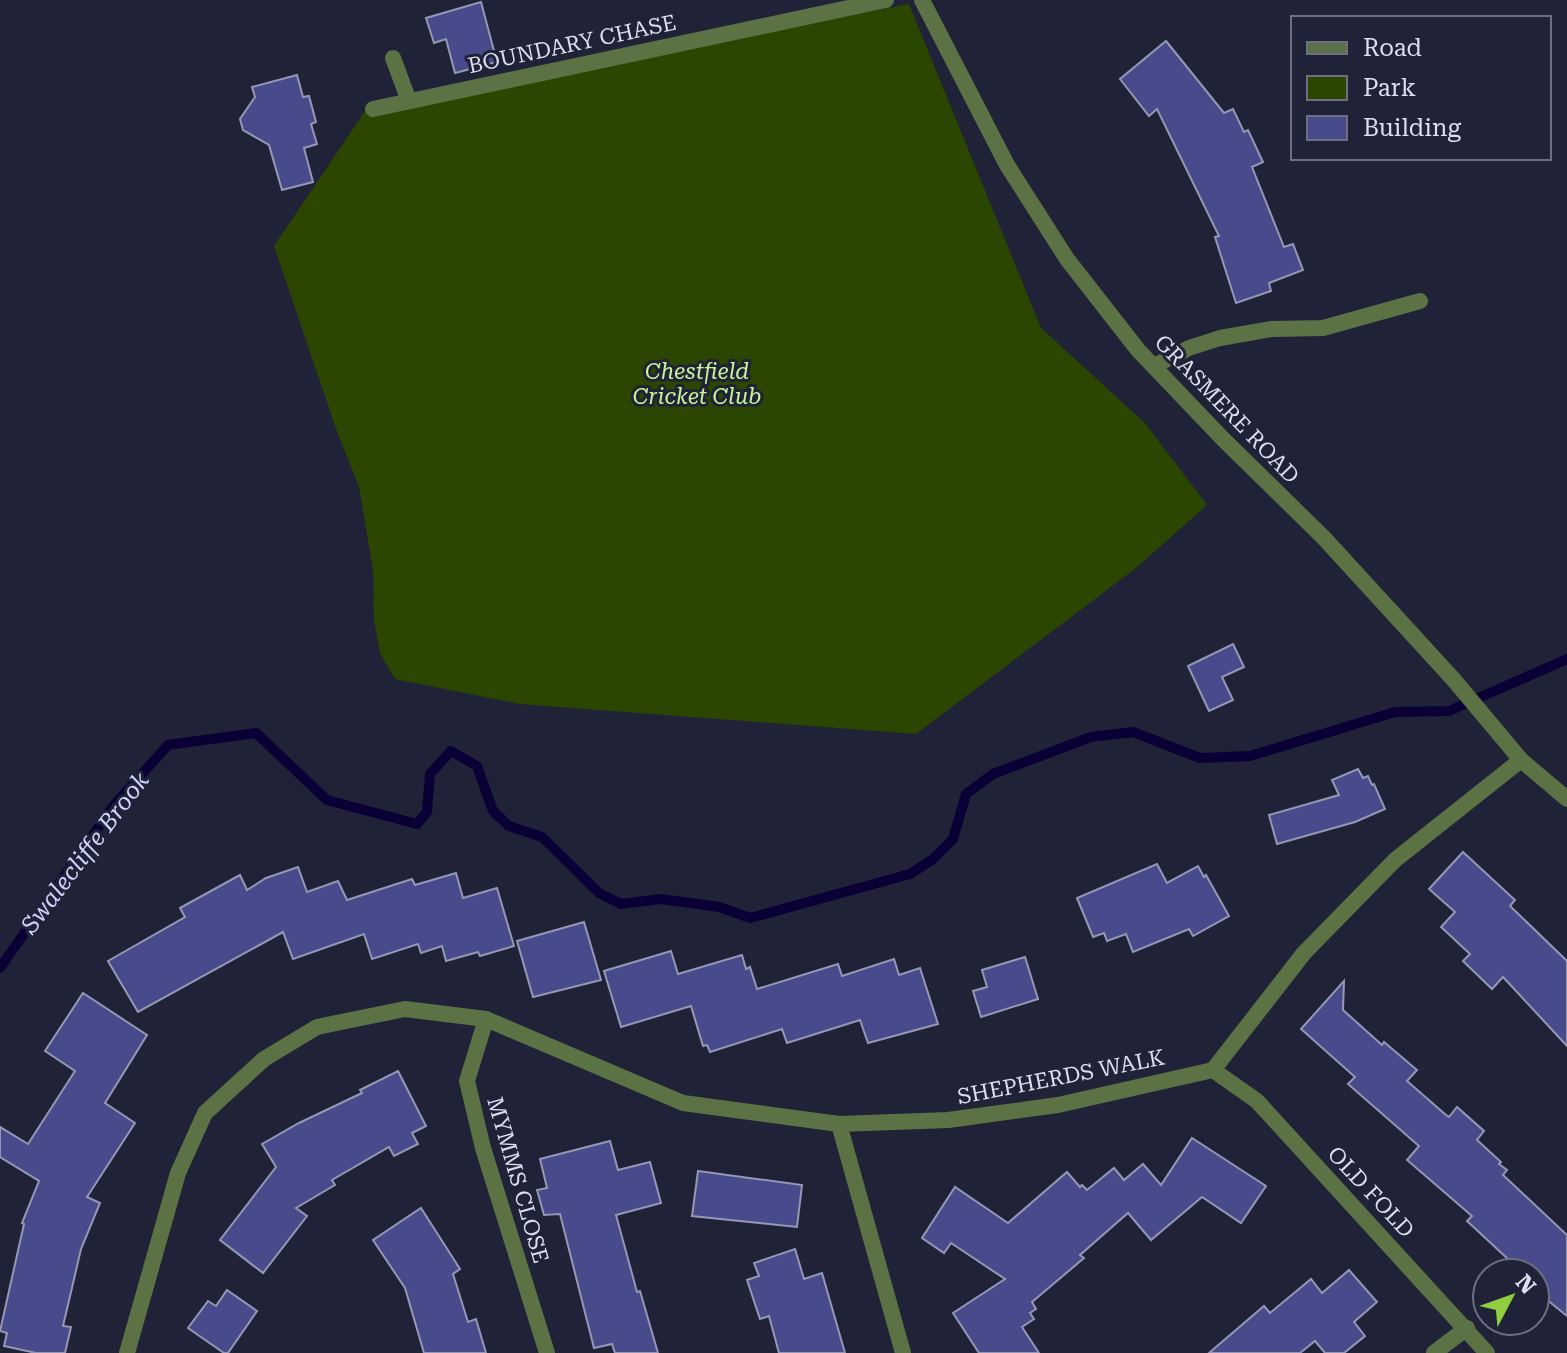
<svg xmlns="http://www.w3.org/2000/svg" width="1567" height="1353" viewBox="0 0 1567 1353" font-family="'Roboto Serif',serif">
	<rect width="100%" height="100%" fill="#202338"/>
	<path fill="#2a4600" d="M 909,4 L 1041,328 L 1145,423 L 1207,505 L 1136,568 L 916,734 L 520,704 L 395,679 L 380,653 L 374,620 L 373,570 L 359,487 L 335,426 L 274,246 L 367,108 Z"/>
	<g fill="none" stroke-linecap="round" stroke-linejoin="round">
		<path stroke="#090035" stroke-width="10" d="M 0,968 L 114,805 L 168,745 L 256,733 L 327,800 L 417,824 L 427,812 L 430,774 L 451,751 L 477,766 L 493,811 L 509,826 L 542,837 L 599,893 L 621,904 L 661,899 L 719,907 L 750,918 L 910,874 L 933,859 L 953,839 L 966,794 L 993,774 L 1091,737 L 1133,732 L 1200,758 L 1250,756 L 1395,712 L 1449,711 L 1567,659"/>
	</g>
	<g fill="#474b8b" stroke="#9498b4" stroke-width="2">
		<path d="M 481,2 L 497,62 L 455,73 L 446,39 L 434,43 L 426,18 Z"/>
		<path d="M 1166,41 L 1224,113 L 1233,109 L 1244,132 L 1248,130 L 1263,162 L 1252,167 L 1284,247 L 1293,244 L 1303,270 L 1269,283 L 1271,291 L 1236,303 L 1215,237 L 1219,236 L 1157,109 L 1149,116 L 1120,79 Z"/>
		<path d="M 297,75 L 303,97 L 309,96 L 316,122 L 311,124 L 317,144 L 304,148 L 313,182 L 282,190 L 269,145 L 243,130 L 240,119 L 255,97 L 252,87 Z"/>
		<path d="M 1233,644 L 1244,667 L 1222,677 L 1233,700 L 1209,711 L 1188,666 Z"/>
		<path d="M 1358,769 L 1363,778 L 1368,776 L 1372,785 L 1374,784 L 1385,809 L 1355,822 L 1277,844 L 1269,815 L 1339,795 L 1332,780 Z"/>
		<path d="M 1463,852 L 1515,900 L 1510,906 L 1567,961 L 1567,1046 L 1503,977 L 1492,989 L 1463,961 L 1470,954 L 1441,927 L 1455,912 L 1429,889 Z"/>
		<path d="M 1157,864 L 1167,883 L 1198,866 L 1204,877 L 1206,875 L 1229,916 L 1193,936 L 1189,929 L 1133,952 L 1126,934 L 1107,941 L 1104,933 L 1093,937 L 1077,898 Z"/>
		<path d="M 298,867 L 307,892 L 338,881 L 347,900 L 412,879 L 415,885 L 456,873 L 463,898 L 497,888 L 514,946 L 480,956 L 478,952 L 446,961 L 442,946 L 421,953 L 418,944 L 372,959 L 364,934 L 293,959 L 283,932 L 138,1012 L 108,961 L 185,917 L 180,908 L 240,875 L 247,890 L 266,878 Z"/>
		<path d="M 584,922 L 601,980 L 533,997 L 517,941 Z"/>
		<path d="M 671,951 L 678,974 L 742,955 L 746,969 L 750,967 L 757,989 L 838,964 L 842,976 L 894,959 L 899,975 L 920,968 L 938,1024 L 868,1043 L 860,1020 L 787,1043 L 782,1029 L 710,1052 L 707,1045 L 703,1046 L 691,1006 L 621,1027 L 604,971 Z"/>
		<path d="M 1025,957 L 1038,999 L 981,1017 L 973,991 L 987,987 L 982,970 Z"/>
		<path d="M 1344,981 L 1343,1010 L 1382,1045 L 1384,1042 L 1417,1070 L 1407,1081 L 1446,1115 L 1449,1117 L 1457,1107 L 1484,1131 L 1477,1140 L 1501,1162 L 1499,1164 L 1507,1170 L 1503,1175 L 1567,1235 L 1567,1316 L 1535,1290 L 1535,1273 L 1523,1273 L 1467,1221 L 1472,1216 L 1407,1160 L 1419,1146 L 1348,1084 L 1355,1077 L 1301,1029 Z"/>
		<path d="M 83,993 L 147,1035 L 105,1103 L 135,1123 L 87,1197 L 100,1203 L 81,1249 L 71,1292 L 63,1326 L 71,1327 L 65,1353 L 36,1353 L 4,1346 L 7,1333 L 0,1331 L 24,1224 L 22,1223 L 39,1181 L 0,1157 L 0,1127 L 28,1144 L 75,1071 L 45,1051 Z"/>
		<path d="M 398,1071 L 426,1126 L 412,1133 L 418,1144 L 394,1156 L 389,1147 L 332,1180 L 335,1185 L 296,1208 L 307,1216 L 263,1273 L 220,1240 L 276,1167 L 262,1144 L 299,1123 L 362,1093 L 360,1090 Z"/>
		<path d="M 1192,1138 L 1266,1186 L 1241,1223 L 1202,1197 L 1151,1240 L 1128,1213 L 1080,1255 L 1084,1258 L 1032,1302 L 1036,1309 L 1030,1313 L 1034,1319 L 1022,1327 L 1039,1353 L 979,1353 L 953,1313 L 1005,1279 L 951,1243 L 944,1253 L 922,1238 L 955,1187 L 1008,1223 L 1067,1172 L 1080,1187 L 1082,1185 L 1087,1190 L 1114,1168 L 1124,1180 L 1143,1164 L 1161,1185 Z"/>
		<path d="M 610,1141 L 618,1170 L 650,1162 L 661,1203 L 616,1215 L 637,1292 L 640,1291 L 658,1353 L 615,1353 L 612,1344 L 594,1348 L 560,1214 L 544,1215 L 537,1190 L 547,1188 L 540,1159 Z"/>
		<path d="M 698,1171 L 802,1185 L 797,1227 L 692,1216 Z"/>
		<path d="M 421,1208 L 460,1269 L 453,1274 L 468,1322 L 476,1319 L 486,1353 L 424,1353 L 405,1288 L 373,1240 Z"/>
		<path d="M 795,1249 L 804,1279 L 822,1273 L 845,1353 L 779,1353 L 769,1316 L 760,1319 L 747,1280 L 759,1276 L 754,1263 Z"/>
		<path d="M 1349,1270 L 1377,1302 L 1354,1322 L 1365,1336 L 1344,1353 L 1325,1353 L 1315,1341 L 1300,1353 L 1209,1353 L 1264,1306 L 1270,1313 L 1311,1279 L 1322,1293 Z"/>
		<path d="M 227,1290 L 257,1311 L 228,1353 L 224,1353 L 188,1328 L 208,1301 L 216,1306 Z"/>
	</g>
	<g fill="none" stroke-linecap="round" stroke-linejoin="round">
		<g stroke="#5b7244" stroke-width="16">
			<path d="M 922,0 L 1007,165 L 1067,259 L 1138,350 L 1223,439 L 1324,538 L 1454,680 L 1521,760 L 1567,799"/>
			<path d="M 393,58 L 409,101"/>
			<path d="M 373,109 L 886,0"/>
			<path d="M 1154,366 L 1189,348 L 1220,338 L 1272,329 L 1323,328 L 1420,301"/>
			<path d="M 486,1019 L 467,1081 L 483,1148 L 547,1353"/>
			<path d="M 1213,1070 L 1257,1101 L 1487,1353"/>
			<path d="M 839,1124 L 903,1353"/>
			<path d="M 127,1353 L 178,1173 L 205,1113 L 264,1059 L 317,1027 L 405,1009 L 486,1019 L 683,1103 L 839,1124 L 948,1120 L 1058,1105 L 1213,1070 L 1304,953 L 1395,860 L 1521,760"/>
			<path d="M 1434,1353 L 1467,1328"/>
		</g>
	</g>
	<g text-anchor="middle" dominant-baseline="central" stroke-width="6" stroke-linejoin="round" paint-order="stroke">
		<g font-size="22" fill="#dddfee" stroke="#202338">
			<text transform="translate(572 44) rotate(-12)">BOUNDARY CHASE</text>
			<text transform="translate(1227 409) rotate(46)">GRASMERE ROAD</text>
			<text transform="translate(1061 1077) rotate(-11)">SHEPHERDS WALK</text>
			<text transform="translate(518 1180) rotate(74)">MYMMS CLOSE</text>
			<text transform="translate(1371 1192) rotate(47)">OLD FOLD</text>
		</g>
		<g font-size="22" font-style="italic" fill="#c6f696" stroke="#202338">
			<text x="697" y="371">Chestfield<tspan x="697" dy="25">Cricket Club</tspan></text>
		</g>
		<g font-size="24" font-style="italic" fill="#ced4fb" stroke="#202338">
			<text transform="translate(85 853) rotate(-53)">Swalecliffe Brook</text>
		</g>
	</g>
	<rect x="1291" y="16" width="260" height="144" fill="#202338" stroke="#6c6e81" stroke-width="2"/>
	<rect x="1307" y="42" width="40" height="12" fill="#5b7244" stroke="#6c6e81" stroke-width="2"/>
	<text x="1363" y="56" font-size="24" fill="#dddfee">Road</text>
	<rect x="1307" y="76" width="40" height="24" fill="#2a4600" stroke="#6c6e81" stroke-width="2"/>
	<text x="1363" y="96" font-size="24" fill="#dddfee">Park</text>
	<rect x="1307" y="116" width="40" height="24" fill="#474b8b" stroke="#6c6e81" stroke-width="2"/>
	<text x="1363" y="136" font-size="24" fill="#dddfee">Building</text>
	<g transform="translate(1511 1297) rotate(49)"><circle r="38" fill="#202338" stroke="#6c6e81" stroke-width="2"/>
	<path d="M0-6L14 30L0 20L-14 30Z" fill="#8fcd41"/>
	<text y="-12" font-size="22" font-weight="bold" text-anchor="middle" fill="#dddfee">N</text>
	</g>
</svg>
